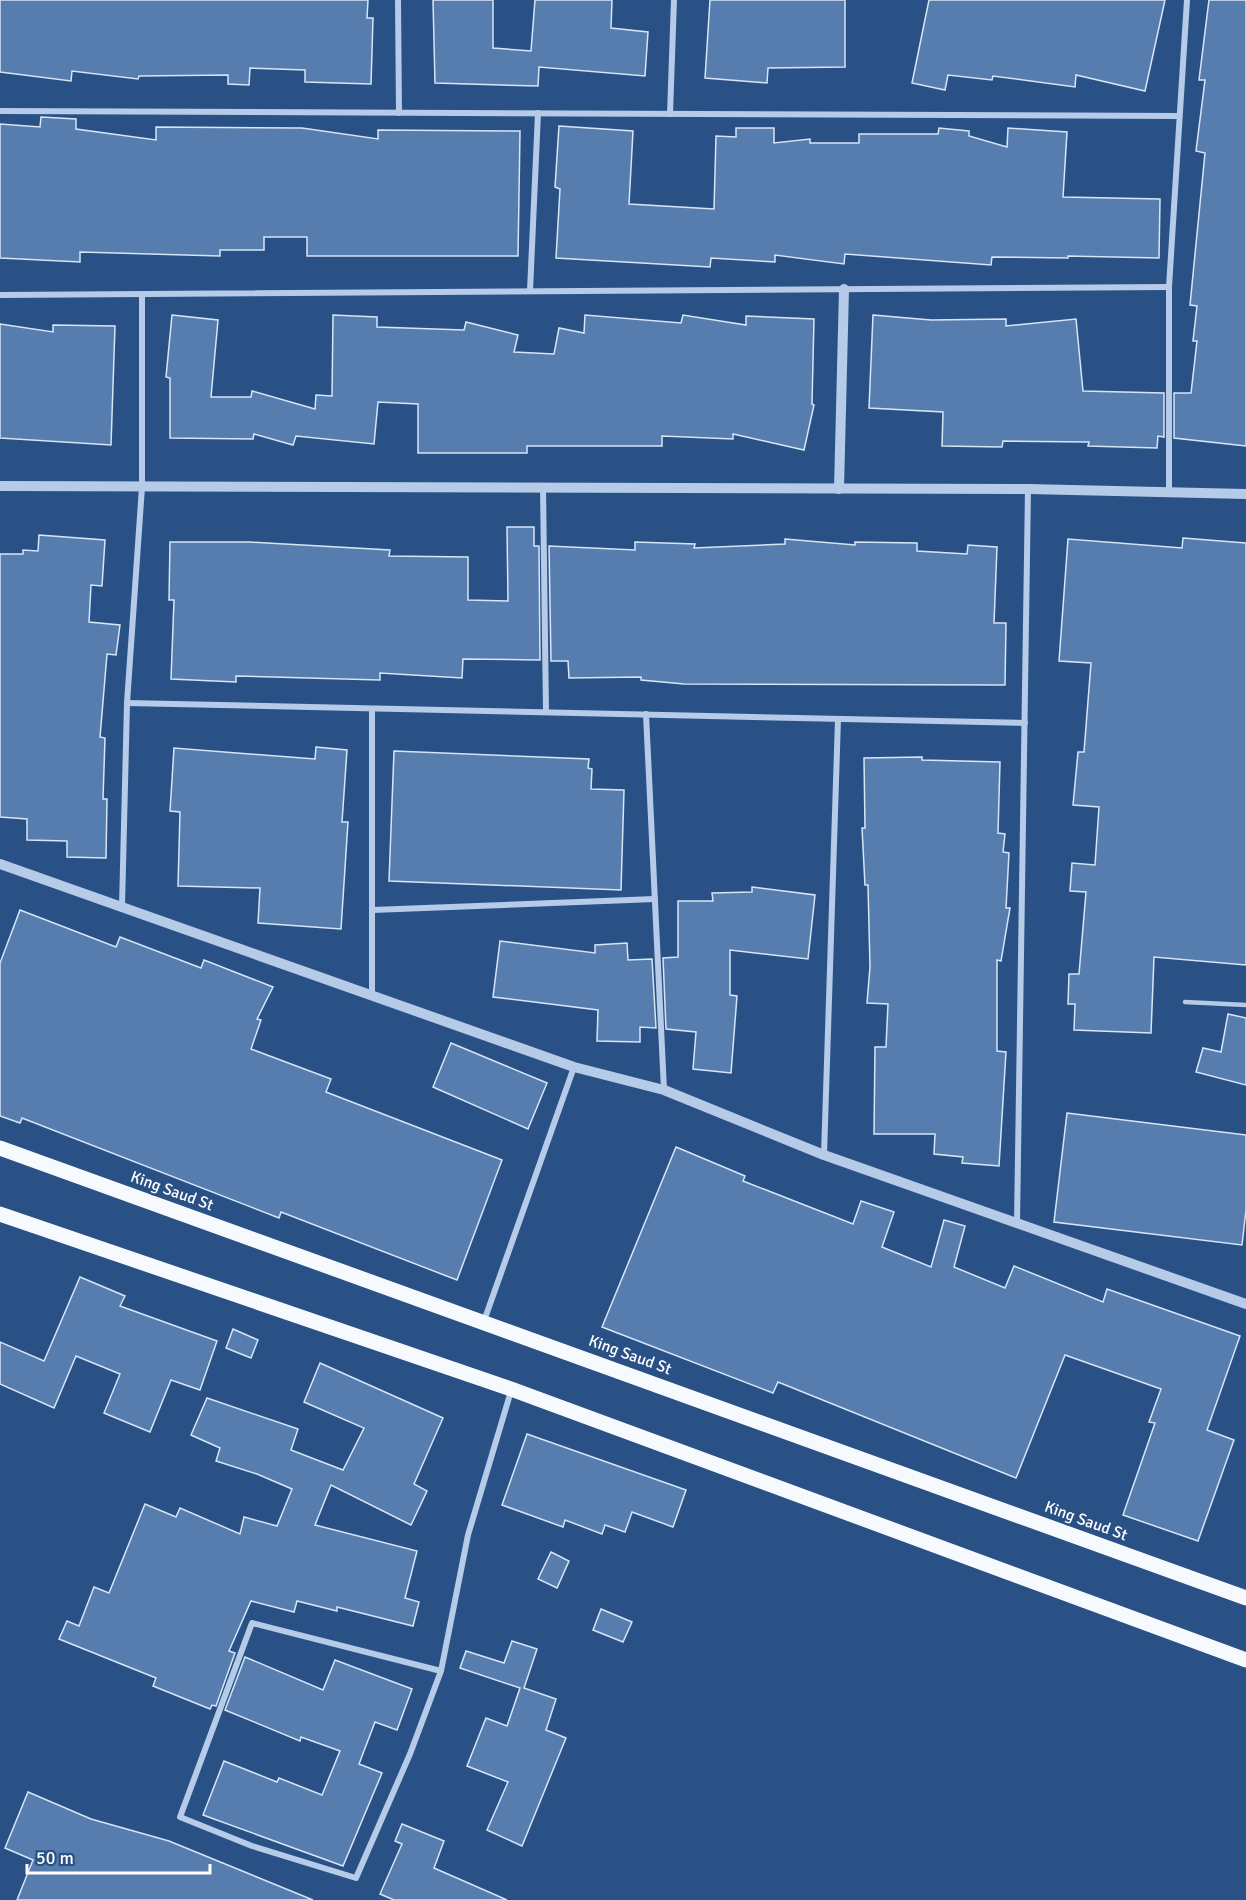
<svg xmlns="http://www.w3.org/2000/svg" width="1246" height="1900" viewBox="0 0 1246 1900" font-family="Signika,sans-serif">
	<rect width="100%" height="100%" fill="#2a5185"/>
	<g fill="#567dae" stroke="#d8e5f6" stroke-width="1.5">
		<path d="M 0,0 L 368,0 L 367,18 L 373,18 L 371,84 L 305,82 L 305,70 L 250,68 L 249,85 L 228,84 L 228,75 L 139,76 L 138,79 L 72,71 L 71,81 L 0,72 Z"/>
		<path d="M 433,0 L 493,0 L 493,48 L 531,51 L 535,0 L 612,0 L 611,28 L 648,32 L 645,76 L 539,67 L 538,86 L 435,83 Z"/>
		<path d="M 710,0 L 845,0 L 845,67 L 768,68 L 767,83 L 705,78 Z"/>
		<path d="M 929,0 L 1165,0 L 1145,91 L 1076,75 L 1075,87 L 993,76 L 992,80 L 948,75 L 945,90 L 912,83 Z"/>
		<path d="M 1209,0 L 1246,0 L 1246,446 L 1174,438 L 1174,393 L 1191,393 L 1197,341 L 1193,341 L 1197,306 L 1190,305 L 1205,153 L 1196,151 L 1205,80 L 1199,80 Z"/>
		<path d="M 41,117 L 76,119 L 76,129 L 156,140 L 156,127 L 302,128 L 378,139 L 378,130 L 520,131 L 518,256 L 307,256 L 307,237 L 264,237 L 264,250 L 220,250 L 220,256 L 80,252 L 80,262 L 0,258 L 0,124 L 40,127 Z"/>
		<path d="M 559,126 L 633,131 L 629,204 L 714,209 L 716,136 L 736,137 L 736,128 L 774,128 L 774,143 L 810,139 L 810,143 L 859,143 L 859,134 L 938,134 L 939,128 L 969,131 L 969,136 L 1007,147 L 1008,128 L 1067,132 L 1063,197 L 1160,199 L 1159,258 L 1068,256 L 1068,258 L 992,257 L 991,265 L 845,254 L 844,264 L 775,255 L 775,262 L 711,258 L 710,267 L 556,258 L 560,189 L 555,187 Z"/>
		<path d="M 172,315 L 218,320 L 211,397 L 251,397 L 252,391 L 315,409 L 316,395 L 332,396 L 333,315 L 377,317 L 377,327 L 464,330 L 466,322 L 518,335 L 514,352 L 554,354 L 559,328 L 584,333 L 585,315 L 681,323 L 683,315 L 746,325 L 746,316 L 814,319 L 812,404 L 814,405 L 804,450 L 733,434 L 733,439 L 662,436 L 662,446 L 527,446 L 527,453 L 418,453 L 418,404 L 378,402 L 374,444 L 296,436 L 293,445 L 254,434 L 253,439 L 170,438 L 170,378 L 166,377 Z"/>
		<path d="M 873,315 L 931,320 L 1006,319 L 1006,326 L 1076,319 L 1083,391 L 1164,393 L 1164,437 L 1158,436 L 1157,448 L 1088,446 L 1089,442 L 1003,441 L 1002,447 L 942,446 L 943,412 L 869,408 Z"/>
		<path d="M 0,324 L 53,332 L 53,325 L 115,326 L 111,445 L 0,438 Z"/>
		<path d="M 507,527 L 534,527 L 534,546 L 539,546 L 540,660 L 463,659 L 462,678 L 380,673 L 380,680 L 236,676 L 236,682 L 171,679 L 174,600 L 169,600 L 170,542 L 249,542 L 390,550 L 389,556 L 468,557 L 468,600 L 508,601 Z"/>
		<path d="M 39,535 L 105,540 L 102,586 L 91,585 L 89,622 L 120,625 L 116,655 L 107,654 L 100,737 L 105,738 L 103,799 L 107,799 L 106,858 L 67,857 L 67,841 L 27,840 L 27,819 L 0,817 L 0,554 L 23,554 L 23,550 L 38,551 Z"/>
		<path d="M 1183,538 L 1246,543 L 1246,965 L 1154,957 L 1151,1033 L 1074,1030 L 1075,1004 L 1068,1004 L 1069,974 L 1079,974 L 1086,892 L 1070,891 L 1072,863 L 1095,865 L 1099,807 L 1073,805 L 1078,752 L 1084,752 L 1091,663 L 1059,661 L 1068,539 L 1182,548 Z"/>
		<path d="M 785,539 L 855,545 L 855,542 L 917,543 L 917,551 L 967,554 L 968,545 L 997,547 L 994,623 L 1006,623 L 1005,685 L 684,684 L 641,680 L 641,677 L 569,678 L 568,661 L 551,661 L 549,546 L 635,550 L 635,542 L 695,544 L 694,548 L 785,544 Z"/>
		<path d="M 316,747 L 347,750 L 342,822 L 348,822 L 341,929 L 258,923 L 260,888 L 178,886 L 180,812 L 170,811 L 174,748 L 315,759 Z"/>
		<path d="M 394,751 L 589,759 L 588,768 L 592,769 L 591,789 L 624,790 L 621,890 L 389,881 Z"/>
		<path d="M 922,757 L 922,760 L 1000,762 L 998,833 L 1005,834 L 1003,852 L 1009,853 L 1006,908 L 1010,908 L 1001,961 L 997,960 L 997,1051 L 1006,1052 L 999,1166 L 962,1163 L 963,1157 L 934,1154 L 935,1134 L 874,1134 L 875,1047 L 886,1047 L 888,1004 L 867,1003 L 870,967 L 868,885 L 865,885 L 862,828 L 865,828 L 864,758 Z"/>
		<path d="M 752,887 L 815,895 L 808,959 L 730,950 L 730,995 L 737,996 L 731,1073 L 693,1069 L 696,1032 L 666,1029 L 663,958 L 678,957 L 678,901 L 713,901 L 712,893 L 752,892 Z"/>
		<path d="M 20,910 L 116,947 L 120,937 L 201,968 L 204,960 L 273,987 L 257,1019 L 261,1020 L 251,1049 L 331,1079 L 326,1092 L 502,1160 L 457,1280 L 281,1212 L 279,1218 L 22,1118 L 20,1123 L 0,1116 L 0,963 Z"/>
		<path d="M 500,941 L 595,953 L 595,945 L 627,943 L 628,960 L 652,959 L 656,1028 L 640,1027 L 640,1042 L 597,1041 L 598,1010 L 493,997 Z"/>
		<path d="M 1228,1014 L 1246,1018 L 1246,1085 L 1196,1072 L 1203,1048 L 1221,1052 Z"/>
		<path d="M 451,1043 L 547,1083 L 528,1129 L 433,1087 Z"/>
		<path d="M 1067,1113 L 1246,1135 L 1246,1210 L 1242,1245 L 1054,1222 Z"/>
		<path d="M 676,1147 L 745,1176 L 743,1181 L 853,1224 L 861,1201 L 894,1212 L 882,1247 L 931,1267 L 944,1220 L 965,1226 L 954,1267 L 1005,1288 L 1014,1266 L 1103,1302 L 1107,1289 L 1240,1336 L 1207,1430 L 1234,1440 L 1198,1541 L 1123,1515 L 1155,1423 L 1149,1422 L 1161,1389 L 1065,1355 L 1016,1478 L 778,1382 L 773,1393 L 602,1327 Z"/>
		<path d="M 80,1277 L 125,1296 L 120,1306 L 217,1341 L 200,1390 L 171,1380 L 150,1432 L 104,1413 L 120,1374 L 76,1356 L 54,1408 L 0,1384 L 0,1342 L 44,1361 Z"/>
		<path d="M 233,1329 L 258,1340 L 251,1358 L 226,1348 Z"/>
		<path d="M 320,1363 L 443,1418 L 414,1484 L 427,1491 L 411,1525 L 331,1485 L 315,1525 L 417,1551 L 405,1598 L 419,1602 L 413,1626 L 337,1607 L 337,1611 L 297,1601 L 294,1612 L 251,1601 L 229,1651 L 235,1653 L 216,1706 L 212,1705 L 210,1709 L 153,1686 L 156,1678 L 59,1639 L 67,1621 L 79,1626 L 94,1587 L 109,1593 L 145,1504 L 176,1517 L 180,1508 L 240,1534 L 244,1517 L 277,1526 L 292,1489 L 257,1474 L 216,1461 L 220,1448 L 191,1435 L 207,1398 L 298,1429 L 291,1450 L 343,1470 L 364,1428 L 304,1402 Z"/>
		<path d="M 527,1434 L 686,1490 L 673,1527 L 632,1512 L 625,1532 L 605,1525 L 602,1534 L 565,1520 L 563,1527 L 502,1505 Z"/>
		<path d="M 551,1552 L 569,1561 L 557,1588 L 538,1579 Z"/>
		<path d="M 601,1609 L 632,1622 L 623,1642 L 593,1630 Z"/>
		<path d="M 512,1641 L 537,1649 L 524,1688 L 556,1699 L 546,1730 L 566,1738 L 522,1846 L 487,1830 L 508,1782 L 467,1766 L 486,1718 L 507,1726 L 520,1688 L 460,1668 L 466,1651 L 504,1663 Z"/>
		<path d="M 245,1657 L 323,1690 L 335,1660 L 412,1689 L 397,1730 L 375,1722 L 359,1764 L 382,1773 L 343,1866 L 203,1815 L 224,1761 L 277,1782 L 279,1778 L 322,1795 L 340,1751 L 301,1737 L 300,1741 L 225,1710 Z"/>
		<path d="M 28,1792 L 91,1819 L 169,1841 L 313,1900 L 17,1900 L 33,1860 L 5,1848 Z"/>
		<path d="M 402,1824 L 444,1841 L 434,1868 L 507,1900 L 394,1900 L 380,1894 L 402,1844 L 395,1841 Z"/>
	</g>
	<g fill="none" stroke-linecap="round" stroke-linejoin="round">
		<path stroke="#b5cbe7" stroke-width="4.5" d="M 1185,1002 L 1246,1005"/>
		<g stroke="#b5cbe7" stroke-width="6">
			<path d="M 398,0 L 399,113"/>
			<path d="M 0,111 L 1178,116"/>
			<path d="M 670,114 L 674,0"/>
			<path d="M 530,291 L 538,113"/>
			<path d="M 0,295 L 1169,287"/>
			<path d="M 543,488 L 546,712"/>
			<path d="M 1169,491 L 1169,287 L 1187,0"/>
			<path d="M 127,703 L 1025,723"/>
			<path d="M 646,714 L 664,1090"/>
			<path d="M 122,907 L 127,703 L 142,487 L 142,294"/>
			<path d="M 372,910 L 655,899"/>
			<path d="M 372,996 L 372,709"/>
			<path d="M 824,1155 L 838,719"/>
			<path d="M 1017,1223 L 1028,489"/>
			<path d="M 484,1321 L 574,1067"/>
			<path d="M 441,1671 L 252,1623 L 180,1817 L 252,1846 L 356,1878 L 410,1754 L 441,1671 L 468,1535 L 511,1391"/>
		</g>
		<g stroke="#b5cbe7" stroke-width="10">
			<path d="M 0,486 L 1028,489 L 1246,494"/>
			<path d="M 839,489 L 844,289"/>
			<path d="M 0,864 L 574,1067 L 664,1090 L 824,1155 L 1246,1304"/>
		</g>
		<g stroke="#f6f9fe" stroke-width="15">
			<path d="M 0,1148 L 1246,1598"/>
			<path d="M 0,1214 L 511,1389 L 1246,1660"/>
		</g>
	</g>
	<g text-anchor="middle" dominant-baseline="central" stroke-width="4.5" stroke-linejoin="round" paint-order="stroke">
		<g font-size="16" fill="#fff" stroke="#2a5185">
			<text transform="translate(172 1191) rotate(20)">King Saud St</text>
			<text transform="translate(630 1355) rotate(20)">King Saud St</text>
			<text transform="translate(1086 1521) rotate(20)">King Saud St</text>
		</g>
	</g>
	<path d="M27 1864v9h183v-9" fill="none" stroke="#ffffff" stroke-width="3"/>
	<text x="36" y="1864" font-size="18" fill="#ffffff" stroke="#2a5185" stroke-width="4.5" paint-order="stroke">50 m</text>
</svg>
